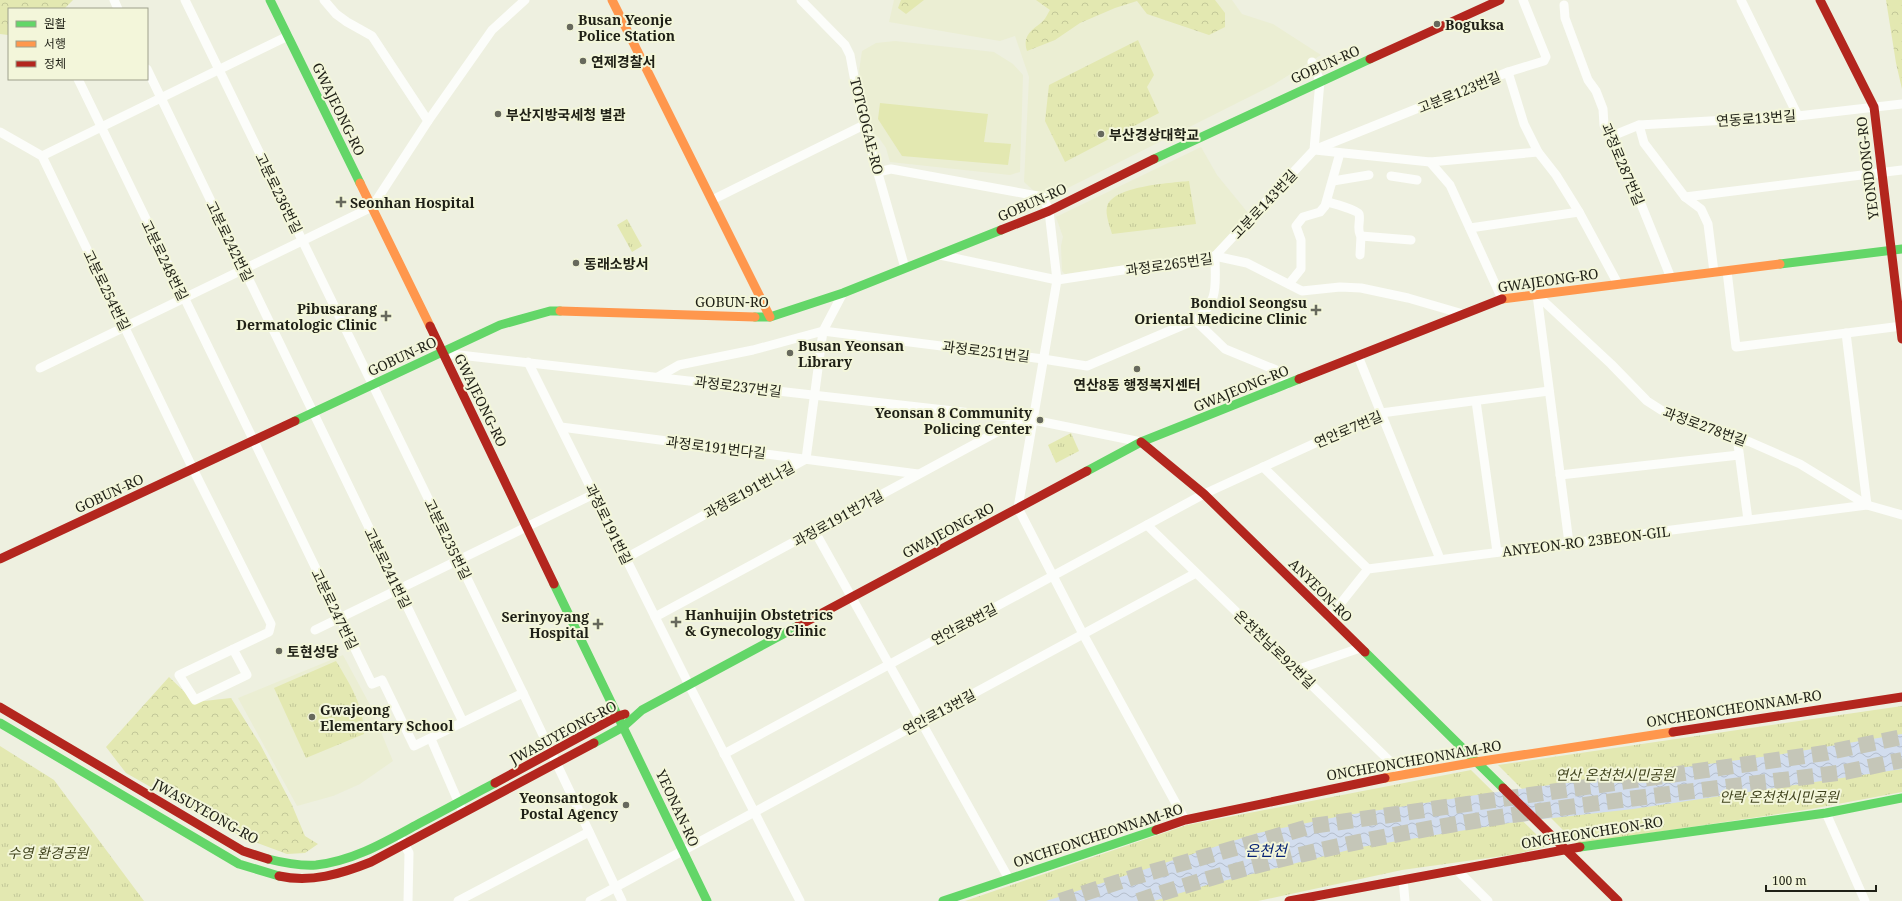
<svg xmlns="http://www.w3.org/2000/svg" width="1902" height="901" viewBox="0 0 1902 901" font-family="'Noto Serif','Noto Sans KR',serif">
	<defs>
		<pattern id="forest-crowns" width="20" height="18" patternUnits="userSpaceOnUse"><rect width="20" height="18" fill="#e3e8b1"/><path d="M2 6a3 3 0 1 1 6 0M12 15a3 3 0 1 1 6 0" fill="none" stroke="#c2c798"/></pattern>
		<pattern id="park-tufts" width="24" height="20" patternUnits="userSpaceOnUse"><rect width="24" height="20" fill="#e3e8b1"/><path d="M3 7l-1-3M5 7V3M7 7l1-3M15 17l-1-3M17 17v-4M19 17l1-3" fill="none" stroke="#c2c798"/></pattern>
		<pattern id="water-waves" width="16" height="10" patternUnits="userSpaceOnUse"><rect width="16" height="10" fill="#d2ddee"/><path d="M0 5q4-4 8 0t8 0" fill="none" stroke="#b4bdcb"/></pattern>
	</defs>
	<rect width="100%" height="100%" fill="#eef0e0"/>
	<g fill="#ebeed3">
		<path d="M 894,0 L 1232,0 L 1242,14 L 1273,24 L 1321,55 L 1273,85 L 1052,196 L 1033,190 L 1024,182 L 1029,77 L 1015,36 L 1000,41 L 889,22 Z"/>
		<path d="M 895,41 L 994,52 L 1013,64 L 1023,75 L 1020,172 L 1010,175 L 890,162 L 886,148 L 879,138 L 871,131 L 859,71 L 862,51 L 876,43 Z"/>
		<path d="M 1201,147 L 1217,175 L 1248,213 L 1214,252 L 1065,274 L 1062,271 L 1061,246 L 1063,237 L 1056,217 Z"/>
		<path d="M 343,655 L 369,703 L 393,761 L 360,784 L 333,796 L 297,806 L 238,698 Z"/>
	</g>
	<path fill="#e3e8b1" d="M 880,103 L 988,114 L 984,142 L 1011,144 L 1008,165 L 902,156 L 878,119 Z"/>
	<g fill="url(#forest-crowns)">
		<path d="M 0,0 L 73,0 L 64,9 L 9,9 L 8,35 L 0,34 Z"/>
		<path d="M 901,0 L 924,0 L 906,14 L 898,8 Z"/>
		<path d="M 1036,0 L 1215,0 L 1225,13 L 1225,27 L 1209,35 L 1147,14 L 1137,1 L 1115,8 L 1080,23 L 1055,40 L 1027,51 C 1022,34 1033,30 1043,21 C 1046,18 1048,13 1050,10 Z"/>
		<path d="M 1886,0 L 1902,0 L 1902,89 L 1896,63 Z"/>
		<path d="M 169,677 L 195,702 L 231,698 L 260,744 L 292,805 L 305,836 L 318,844 L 305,853 L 287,854 L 249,840 L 198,814 L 126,773 L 106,747 Z"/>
	</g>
	<g fill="url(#park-tufts)">
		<path d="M 1138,40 L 1154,75 L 1147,87 L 1159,113 L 1065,162 L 1045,121 L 1049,85 Z"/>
		<path d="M 1189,181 L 1196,224 L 1112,234 C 1110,227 1105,214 1107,207 C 1112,186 1170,183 1189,181 Z"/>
		<path d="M 627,219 L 642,246 L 632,252 L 617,225 Z"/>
		<path d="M 1071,433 L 1079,451 L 1056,463 L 1048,445 Z"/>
		<path d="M 336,661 C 350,684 364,706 364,734 L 306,758 L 274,688 Z"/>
		<path d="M 1902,706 L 1902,792 L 1811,809 L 1577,844 L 1498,765 Z"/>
		<path d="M 0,746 L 54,780 L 144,901 L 0,901 Z"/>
		<path d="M 1471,770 L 1542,840 L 1545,847 L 1517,854 L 1402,870 L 1258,901 L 965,901 L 1187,825 Z"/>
	</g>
	<path fill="url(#water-waves)" d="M 1902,734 L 1902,769 L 1633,809 L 1509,823 L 1361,847 L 1207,885 L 1154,901 L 1046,901 L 1258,833 L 1341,816 L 1483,794 L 1776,755 Z"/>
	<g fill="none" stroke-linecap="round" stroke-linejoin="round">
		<g stroke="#c5c6b8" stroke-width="16" stroke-dasharray="16 8" stroke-linecap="butt">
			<path d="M 1060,901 L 1134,877 L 1312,826 L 1825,753 L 1902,737"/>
			<path d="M 1138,901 C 1365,823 1608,803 1845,772 L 1902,760"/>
		</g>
		<g stroke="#fcfdfa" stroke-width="9">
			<path d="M 114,0 L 118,9"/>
			<path d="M 185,0 L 523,693 L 622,901"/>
			<path d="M 324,0 L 336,14 L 347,22 L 372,36 L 428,121"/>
			<path d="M 801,0 L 845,45 L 850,55 L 861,114 L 905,268"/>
			<path d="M 1741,0 L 1798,116"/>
			<path d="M 1564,5 L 1565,18 L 1588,80 L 1596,91 L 1603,109 L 1604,125 L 1612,136 L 1624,162 L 1671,278"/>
			<path d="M 147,69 L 463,722"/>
			<path d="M 1508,72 L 1524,124 L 1538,152 L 1556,175 L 1579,212 L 1618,284"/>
			<path d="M 78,79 L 372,684 L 382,680 L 414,746 L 523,693"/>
			<path d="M 1639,125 L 1644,143 L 1685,197 L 1701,209 L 1708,224 L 1714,272"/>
			<path d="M 0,132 L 42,156 L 193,469 L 271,624 L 269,632 L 179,675 L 195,700 L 247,675 L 233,649"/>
			<path d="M 1612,136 L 1639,125 L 1798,116 L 1902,104"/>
			<path d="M 1314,150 L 1508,72 L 1544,61 L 1546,57 L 1523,0"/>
			<path d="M 1315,150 L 1430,162 L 1538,152"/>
			<path d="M 42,156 L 288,36"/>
			<path d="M 1430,162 L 1450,185 L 1502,299"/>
			<path d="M 878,172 L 891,169 L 1043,197 L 1049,211 L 1057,280 L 1018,508 L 1083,634 L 1185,820"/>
			<path d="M 1391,176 L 1417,180"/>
			<path d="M 1333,181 L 1369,175"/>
			<path d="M 1685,197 L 1902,170"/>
			<path d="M 712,200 L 864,125"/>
			<path d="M 1327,202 C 1332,203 1357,210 1359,214 C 1361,221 1356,229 1361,236 L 1411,240"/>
			<path d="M 1470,228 L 1579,212"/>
			<path d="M 940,255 L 1057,280 L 1215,256 L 1247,263 L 1302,291 L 1340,287 L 1361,288 L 1408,298 L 1463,314"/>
			<path d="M 1360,255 L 1361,236"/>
			<path d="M 1727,271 L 1736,347 L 1902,326"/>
			<path d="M 1289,284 L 1301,269 L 1301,240 L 1296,226 L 1303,217 L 1320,212 L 1325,206 L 1340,153"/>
			<path d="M 1537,295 L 1611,364 L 1647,401 L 1661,410 L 1679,419 L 1750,442 L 1800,464 L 1867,505 L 1902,515"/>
			<path d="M 1537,295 L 1569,543"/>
			<path d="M 1195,320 C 1220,302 1215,283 1215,256 L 1314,150 L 1320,81 L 1312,62"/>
			<path d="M 442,353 L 1033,420 L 1141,442"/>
			<path d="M 1358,356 L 1440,559"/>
			<path d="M 528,362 L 689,685 L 800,901"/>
			<path d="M 40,368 L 372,207 L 428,121 L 492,30 L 525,0"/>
			<path d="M 658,377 L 679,365 L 753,350 L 823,331 L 1043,359 L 1087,366 L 1195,320 L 1225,349 L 1281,372 L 1286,385"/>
			<path d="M 1476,401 L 1497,552"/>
			<path d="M 561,427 L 918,474"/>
			<path d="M 1737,437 L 1748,520"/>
			<path d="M 1263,467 L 1368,569"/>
			<path d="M 1560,475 L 1739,455"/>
			<path d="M 1147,525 L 1403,774"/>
			<path d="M 814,530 L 1009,879"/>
			<path d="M 626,558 L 806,459 L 823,331 L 843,293"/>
			<path d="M 655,617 L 1021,419"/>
			<path d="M 1329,618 L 1368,569 L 1867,505 L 1846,333"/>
			<path d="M 315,630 L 594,494"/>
			<path d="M 1296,670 L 1360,648"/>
			<path d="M 431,739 L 461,808"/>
			<path d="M 724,754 L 1204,494 L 1381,413 L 1549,391"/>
			<path d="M 1826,813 L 1865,901"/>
			<path d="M 402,840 L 409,853 L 408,901"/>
			<path d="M 1456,869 L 1488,901"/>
			<path d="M 1403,879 L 1405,901"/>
			<path d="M 458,901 L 589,832"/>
			<path d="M 590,901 L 1196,573"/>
		</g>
		<g stroke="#63d668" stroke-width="9">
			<path d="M 270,0 L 360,183"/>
			<path d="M 1154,159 L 1370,59"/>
			<path d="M 1780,264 L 1902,249"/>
			<path d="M 755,317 L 770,317 L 843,293 L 1001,230"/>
			<path d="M 295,421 L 500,325 L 550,311 L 560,311"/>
			<path d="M 1087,471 L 1141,442 L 1299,379"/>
			<path d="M 554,584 L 707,901"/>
			<path d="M 1365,652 L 1503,788"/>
			<path d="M 0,723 L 239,864 L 279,876"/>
			<path d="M 594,743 L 623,727 L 642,710 L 798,626"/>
			<path d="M 1580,847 L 1826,813 L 1902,798"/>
			<path d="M 268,859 C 284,863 300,866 316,865 C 354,861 387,841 420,823 C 445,810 470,796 495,783"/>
			<path d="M 943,901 L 1156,830"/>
		</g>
		<g stroke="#ff974d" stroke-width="9">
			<path d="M 612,0 L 770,317"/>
			<path d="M 360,183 L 430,326"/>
			<path d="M 1502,299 L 1780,264"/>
			<path d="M 560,311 L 755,317"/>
			<path d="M 1385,778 L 1476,762 L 1673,732"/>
		</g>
		<g stroke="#b3261e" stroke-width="9">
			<path d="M 1820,0 L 1874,107 L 1902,339"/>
			<path d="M 1370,59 L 1500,0"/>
			<path d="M 1001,230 L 1049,211 L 1154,159"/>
			<path d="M 430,326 L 554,584"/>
			<path d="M 1299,379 L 1502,299"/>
			<path d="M 1141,442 L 1204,494 L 1365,652"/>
			<path d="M 0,559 L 295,421"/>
			<path d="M 798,626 L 1087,471"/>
			<path d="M 0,707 L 243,851 L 268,859"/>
			<path d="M 1673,732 L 1902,697"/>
			<path d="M 495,783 L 618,716 L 625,714"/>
			<path d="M 1503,788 L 1618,901"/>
			<path d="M 1156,830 L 1185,820 L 1385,778"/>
			<path d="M 279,876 C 311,883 341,874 371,862 L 594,743"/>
			<path d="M 1289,901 L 1580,847"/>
		</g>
	</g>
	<g fill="#67695d" stroke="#f3f6da" stroke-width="1.5">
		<circle cx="1437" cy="24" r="4"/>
		<circle cx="570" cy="27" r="4"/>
		<circle cx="583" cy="61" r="4"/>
		<circle cx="498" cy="114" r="4"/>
		<circle cx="1101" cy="134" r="4"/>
		<path d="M339 196h4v4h4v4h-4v4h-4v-4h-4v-4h4z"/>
		<circle cx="576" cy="263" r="4"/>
		<path d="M1314 304h4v4h4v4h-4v4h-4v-4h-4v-4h4z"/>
		<path d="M384 310h4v4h4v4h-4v4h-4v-4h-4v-4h4z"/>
		<circle cx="790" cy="353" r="4"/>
		<circle cx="1137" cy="369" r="4"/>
		<circle cx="1040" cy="420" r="4"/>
		<path d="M674 616h4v4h4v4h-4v4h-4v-4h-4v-4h4z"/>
		<path d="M596 618h4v4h4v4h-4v4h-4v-4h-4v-4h4z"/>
		<circle cx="279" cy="651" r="4"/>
		<circle cx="312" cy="717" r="4"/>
		<circle cx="626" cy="805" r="4"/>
	</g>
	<g text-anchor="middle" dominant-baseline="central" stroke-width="4" stroke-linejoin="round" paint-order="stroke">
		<g font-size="14" font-weight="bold" fill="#1f2016" stroke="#f3f6da" text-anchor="start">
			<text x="578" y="19">Busan Yeonje<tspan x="578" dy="16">Police Station</tspan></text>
			<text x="1445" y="24">Boguksa</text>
			<text x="591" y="61">연제경찰서</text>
			<text x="506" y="114">부산지방국세청 별관</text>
			<text x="1109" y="134">부산경상대학교</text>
			<text x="350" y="202">Seonhan Hospital</text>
			<text x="584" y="263">동래소방서</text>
			<text x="1307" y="302" text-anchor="end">Bondiol Seongsu<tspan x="1307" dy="16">Oriental Medicine Clinic</tspan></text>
			<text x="377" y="308" text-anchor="end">Pibusarang<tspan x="377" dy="16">Dermatologic Clinic</tspan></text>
			<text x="798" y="345">Busan Yeonsan<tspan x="798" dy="16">Library</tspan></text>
			<text x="1137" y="384" text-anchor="middle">연산8동 행정복지센터</text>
			<text x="1032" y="412" text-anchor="end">Yeonsan 8 Community<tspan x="1032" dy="16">Policing Center</tspan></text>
			<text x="685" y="614">Hanhuijin Obstetrics<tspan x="685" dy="16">&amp; Gynecology Clinic</tspan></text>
			<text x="589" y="616" text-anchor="end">Serinyoyang<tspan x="589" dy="16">Hospital</tspan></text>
			<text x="287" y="651">토현성당</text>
			<text x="320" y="709">Gwajeong<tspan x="320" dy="16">Elementary School</tspan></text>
			<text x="618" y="797" text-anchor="end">Yeonsantogok<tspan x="618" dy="16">Postal Agency</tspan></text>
		</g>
		<g font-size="14" fill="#1f2016" stroke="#f3f6da">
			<text transform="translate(1325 64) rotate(-24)">GOBUN-RO</text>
			<text transform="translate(1459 92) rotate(-22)">고분로123번길</text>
			<text transform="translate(339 109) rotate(64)">GWAJEONG-RO</text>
			<text transform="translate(1756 118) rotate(-4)">연동로13번길</text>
			<text transform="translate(867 126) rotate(76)">TOTGOGAE-RO</text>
			<text transform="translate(1623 164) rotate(67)">과정로287번길</text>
			<text transform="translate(1867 168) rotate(-97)">YEONDONG-RO</text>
			<text transform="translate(279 193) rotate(64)">고분로236번길</text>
			<text transform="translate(1032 202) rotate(-24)">GOBUN-RO</text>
			<text transform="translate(1264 204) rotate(-47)">고분로143번길</text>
			<text transform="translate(230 241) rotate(64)">고분로242번길</text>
			<text transform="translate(165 260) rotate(64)">고분로248번길</text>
			<text transform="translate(1169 264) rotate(-8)">과정로265번길</text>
			<text transform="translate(1548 280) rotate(-8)">GWAJEONG-RO</text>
			<text transform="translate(107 290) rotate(64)">고분로254번길</text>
			<text x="732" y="301">GOBUN-RO</text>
			<text transform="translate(986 351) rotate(7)">과정로251번길</text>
			<text transform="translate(402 356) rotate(-25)">GOBUN-RO</text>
			<text transform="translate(738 386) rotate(7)">과정로237번길</text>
			<text transform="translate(1241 388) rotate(-22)">GWAJEONG-RO</text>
			<text transform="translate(481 400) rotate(64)">GWAJEONG-RO</text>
			<text transform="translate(1705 426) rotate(20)">과정로278번길</text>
			<text transform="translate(1348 429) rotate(-23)">연안로7번길</text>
			<text transform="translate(716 447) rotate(7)">과정로191번다길</text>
			<text transform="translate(749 490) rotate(-29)">과정로191번나길</text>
			<text transform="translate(109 493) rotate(-25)">GOBUN-RO</text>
			<text transform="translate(838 518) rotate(-29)">과정로191번가길</text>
			<text transform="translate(609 524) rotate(64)">과정로191번길</text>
			<text transform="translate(948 530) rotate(-28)">GWAJEONG-RO</text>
			<text transform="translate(448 539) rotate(64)">고분로235번길</text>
			<text transform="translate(1586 541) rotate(-7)">ANYEON-RO 23BEON-GIL</text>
			<text transform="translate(388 568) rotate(64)">고분로241번길</text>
			<text transform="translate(1321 590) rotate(45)">ANYEON-RO</text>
			<text transform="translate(335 609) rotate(64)">고분로247번길</text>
			<text transform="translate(964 624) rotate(-28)">연안로8번길</text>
			<text transform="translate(1275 649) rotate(44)">온천천남로92번길</text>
			<text transform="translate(1734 708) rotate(-9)">ONCHEONCHEONNAM-RO</text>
			<text transform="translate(939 712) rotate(-28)">연안로13번길</text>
			<text transform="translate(563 732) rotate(-28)">JWASUYEONG-RO</text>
			<text transform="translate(1414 760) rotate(-10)">ONCHEONCHEONNAM-RO</text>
			<text transform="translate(678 808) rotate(65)">YEONAN-RO</text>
			<text transform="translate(206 811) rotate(29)">JWASUYEONG-RO</text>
			<text transform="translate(1592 832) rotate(-9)">ONCHEONCHEON-RO</text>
			<text transform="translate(1098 835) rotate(-18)">ONCHEONCHEONNAM-RO</text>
		</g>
		<g font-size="14" font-style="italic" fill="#40431d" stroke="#f3f6da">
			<text x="1615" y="774">연산 온천천시민공원</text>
			<text x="1779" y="796">안락 온천천시민공원</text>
			<text x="48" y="852">수영 환경공원</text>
		</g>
		<g font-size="15" font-style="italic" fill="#062274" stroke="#f3f6da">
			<text x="1266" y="850">온천천</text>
		</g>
	</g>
	<rect x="8" y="8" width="140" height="72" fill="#f3f6da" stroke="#9ea08c"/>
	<rect x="16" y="21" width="20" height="6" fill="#63d668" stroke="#9ea08c"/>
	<text x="44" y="28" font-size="12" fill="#1f2016">원활</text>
	<rect x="16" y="41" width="20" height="6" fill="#ff974d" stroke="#9ea08c"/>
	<text x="44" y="48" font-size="12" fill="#1f2016">서행</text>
	<rect x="16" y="61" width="20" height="6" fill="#b3261e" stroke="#9ea08c"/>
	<text x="44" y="68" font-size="12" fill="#1f2016">정체</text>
	<path d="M1766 885v6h110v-6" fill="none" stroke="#1f2016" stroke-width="2"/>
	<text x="1772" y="885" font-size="12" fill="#1f2016" stroke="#f3f6da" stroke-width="3" paint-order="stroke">100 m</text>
</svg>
